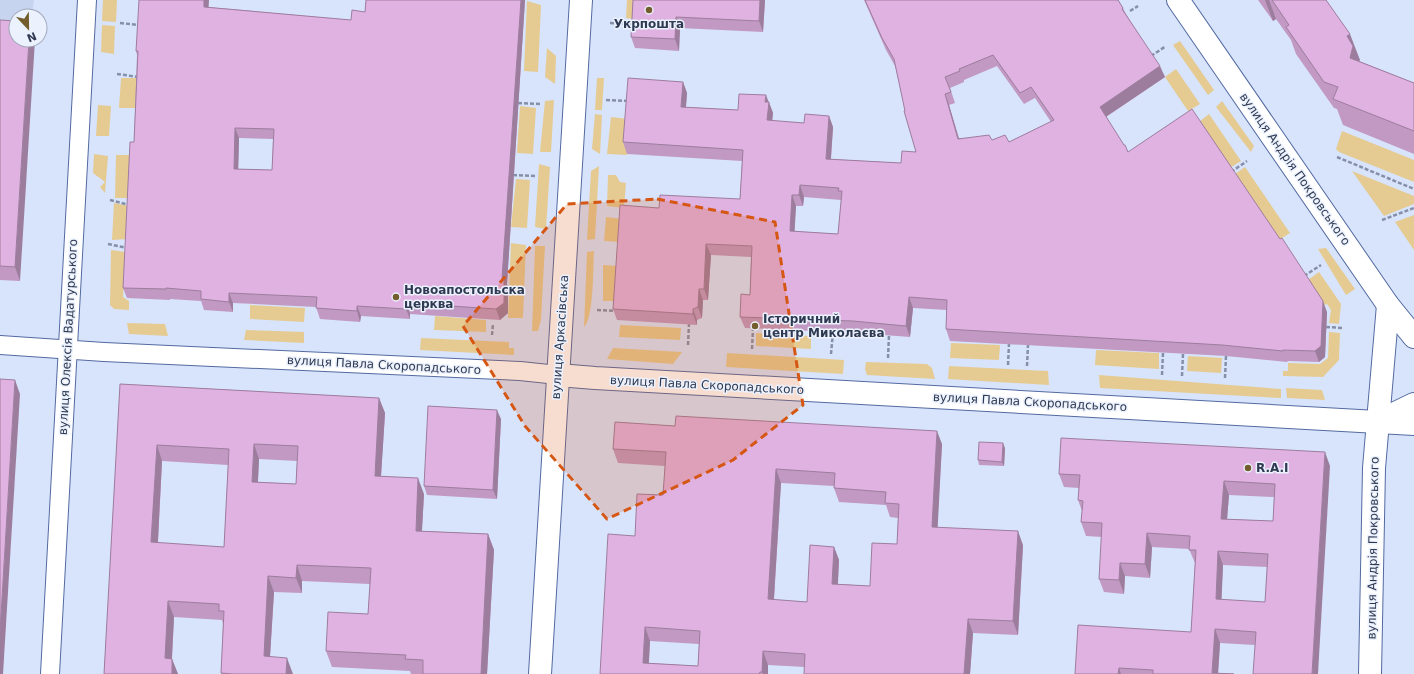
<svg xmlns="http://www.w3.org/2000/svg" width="1414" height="674" viewBox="0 0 1414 674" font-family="'DejaVu Sans',sans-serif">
	<rect width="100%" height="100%" fill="#d8e4fc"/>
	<path fill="#c7d4ef" d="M 0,0 L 34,0 L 32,16 L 16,16 L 16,35 L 0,34 Z"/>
	<g fill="#e5cb92">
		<path d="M 103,0 L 117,0 L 116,22 L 102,21 Z"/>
		<path d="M 627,0 L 635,0 L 633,19 L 626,18 Z"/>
		<path d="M 527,1 L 541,5 L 538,72 L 524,71 Z"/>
		<path d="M 102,25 L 115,26 L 114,54 L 101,52 Z"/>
		<path d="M 1180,41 L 1214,90 L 1208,95 L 1173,45 Z"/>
		<path d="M 547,48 L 556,56 L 555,84 L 545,77 Z"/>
		<path d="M 1176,69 L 1200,104 L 1188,111 L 1165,77 Z"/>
		<path d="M 121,78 L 137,78 L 135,108 L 119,108 Z"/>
		<path d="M 597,78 L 604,78 L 602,110 L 595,110 Z"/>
		<path d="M 554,100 L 551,152 L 540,152 L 545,101 Z"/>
		<path d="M 1222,101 L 1254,146 L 1251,152 L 1216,107 Z"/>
		<path d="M 98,105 L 111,106 L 109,136 L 96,136 Z"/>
		<path d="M 520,106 L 536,108 L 533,154 L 517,153 Z"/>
		<path d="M 595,114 L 602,115 L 600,154 L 592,149 Z"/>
		<path d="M 1209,114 L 1241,161 L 1230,168 L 1199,122 Z"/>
		<path d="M 611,117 L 628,119 L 627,155 L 607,154 Z"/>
		<path d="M 1342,131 L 1414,160 L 1414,182 L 1339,152 L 1336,149 Z"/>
		<path d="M 94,154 L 108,156 L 105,193 L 100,187 L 105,182 L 93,173 Z"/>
		<path d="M 116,155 L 132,155 L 131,198 L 115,198 Z"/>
		<path d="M 539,164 L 550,167 L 546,229 L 535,227 Z"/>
		<path d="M 599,166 L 595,239 L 587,240 L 591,171 Z"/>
		<path d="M 1245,167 L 1290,233 L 1279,240 L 1235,174 Z"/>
		<path d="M 1352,171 L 1414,196 L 1414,204 L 1384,216 Z"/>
		<path d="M 608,175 L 616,175 L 620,182 L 626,183 L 624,208 L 607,206 Z"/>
		<path d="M 516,179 L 530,180 L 527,228 L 511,227 Z"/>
		<path d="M 114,203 L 130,206 L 129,239 L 112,240 Z"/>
		<path d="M 1414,215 L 1414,250 L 1395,222 Z"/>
		<path d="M 606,217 L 623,219 L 621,242 L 604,241 Z"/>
		<path d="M 511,243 L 526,245 L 523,318 L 508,318 Z"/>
		<path d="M 535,246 L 545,246 L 541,320 L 538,331 L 532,331 Z"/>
		<path d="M 1326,248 L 1355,289 L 1346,295 L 1318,249 Z"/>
		<path d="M 111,250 L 126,252 L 123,297 L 129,301 L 129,310 L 114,309 L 110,305 Z"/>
		<path d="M 594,251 C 593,267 594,318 584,327 L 587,252 Z"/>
		<path d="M 603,265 L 619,266 L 618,301 L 603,301 Z"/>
		<path d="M 1319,272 L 1341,304 L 1339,324 L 1329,323 L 1331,310 L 1327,304 L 1324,305 L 1308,280 Z"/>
		<path d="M 250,305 L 305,308 L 304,322 L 250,319 Z"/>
		<path d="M 435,316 L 486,320 L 486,332 L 434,330 Z"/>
		<path d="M 127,323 L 165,324 L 168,336 L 129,334 Z"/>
		<path d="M 620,325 L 681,328 L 680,340 L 619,337 Z"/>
		<path d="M 246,330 L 304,332 L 304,343 L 244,340 Z"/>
		<path d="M 1329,332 L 1340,333 L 1339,360 L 1323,377 L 1283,376 L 1283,371 L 1288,371 L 1288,363 L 1320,364 L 1328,358 Z"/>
		<path d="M 756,333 L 811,336 L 811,349 L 756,346 Z"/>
		<path d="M 421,338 L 509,342 L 509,348 L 514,348 L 514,355 L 420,350 Z"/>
		<path d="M 951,343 L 1000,345 L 999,360 L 950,358 Z"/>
		<path d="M 613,348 L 682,352 L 673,364 L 607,359 Z"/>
		<path d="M 1096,350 L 1159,353 L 1159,369 L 1095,365 Z"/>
		<path d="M 727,353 L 844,360 L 843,374 L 726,367 Z"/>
		<path d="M 1188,356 L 1222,358 L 1221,373 L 1187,371 Z"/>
		<path d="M 866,362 L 927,364 L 932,368 L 935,379 L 867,375 L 865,369 Z"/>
		<path d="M 949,366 L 1048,371 L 1049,385 L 948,379 Z"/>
		<path d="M 1099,375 L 1281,389 L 1281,398 L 1100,388 Z"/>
		<path d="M 1286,388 L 1322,390 L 1325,400 L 1287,398 Z"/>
	</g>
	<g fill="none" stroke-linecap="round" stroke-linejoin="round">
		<defs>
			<g id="minor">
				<path d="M 0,345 L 104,352 L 520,371 L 558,375"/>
				<path d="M 50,674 L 87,0"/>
			</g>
			<g id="tertiary">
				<path d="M 1178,0 L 1388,305 L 1414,337"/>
				<path d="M 558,375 L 595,378 L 1414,424"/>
				<path d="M 1379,421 L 1414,404"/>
				<path d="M 1370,674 L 1374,468 L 1388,305"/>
			</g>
			<path id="secondary" d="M 540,674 L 581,0"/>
		</defs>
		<use href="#minor" stroke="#536aa0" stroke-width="20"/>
		<use href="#tertiary" stroke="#536aa0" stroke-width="24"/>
		<use href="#secondary" stroke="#536aa0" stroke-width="24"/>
		<g stroke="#8590a8" stroke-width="2.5" stroke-dasharray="4 2" stroke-linecap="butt">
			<path d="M 1130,11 L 1138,6"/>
			<path d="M 120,23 L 139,25"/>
			<path d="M 610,23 L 634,24"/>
			<path d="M 1151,56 L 1166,46"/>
			<path d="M 117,74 L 139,77"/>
			<path d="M 606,100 L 628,101"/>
			<path d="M 518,103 L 541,104"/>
			<path d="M 1337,157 L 1414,189"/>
			<path d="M 1231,172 L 1247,161"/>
			<path d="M 513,175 L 535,176"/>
			<path d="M 110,200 L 129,205"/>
			<path d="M 1382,220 L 1414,208"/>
			<path d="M 108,244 L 127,248"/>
			<path d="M 1304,276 L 1321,265"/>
			<path d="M 597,310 L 617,311"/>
			<path d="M 1326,327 L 1344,328"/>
			<path d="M 492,335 L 493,324"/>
			<path d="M 688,345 L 689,324"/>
			<path d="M 752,349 L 753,329"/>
			<path d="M 831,354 L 833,332"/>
			<path d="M 888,358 L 889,335"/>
			<path d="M 1008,365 L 1009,344"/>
			<path d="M 1027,366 L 1028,345"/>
			<path d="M 1162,375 L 1163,353"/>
			<path d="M 1182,376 L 1183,354"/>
			<path d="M 1225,378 L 1226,356"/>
		</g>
		<use href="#minor" stroke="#fff" stroke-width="18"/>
		<use href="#tertiary" stroke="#fff" stroke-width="22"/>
		<use href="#secondary" stroke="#fff" stroke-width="22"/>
	</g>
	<g fill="#c199c2" fill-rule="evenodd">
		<path d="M 366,0 L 525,0 L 507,284 L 508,289 L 508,313 L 500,320 L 410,314 L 410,319 L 361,316 L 360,322 L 320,319 L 316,307 L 233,303 L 233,312 L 204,310 L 201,301 L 170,299 L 170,300 L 127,298 L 123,288 L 134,142 L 137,55 L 136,51 L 208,7 L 351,20 L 365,12 ZM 239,138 L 273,139 L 272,170 L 238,169 Z"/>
		<path d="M 633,0 L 765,0 L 763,32 L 680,28 L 679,51 L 635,48 L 631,37 Z"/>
		<path d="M 864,0 L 1118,0 L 1123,8 L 1126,14 L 1165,77 L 1106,117 L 1128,152 L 1327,312 L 1325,357 L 1319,362 L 1288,361 L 1287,362 L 1226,356 L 950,341 L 946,329 L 947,310 L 913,308 L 910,337 L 857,333 L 745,328 L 740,317 L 750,295 L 751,257 L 711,255 L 708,300 L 703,300 L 702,318 L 697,320 L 697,325 L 617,320 L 613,309 L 659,208 L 740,199 L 742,161 L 627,154 L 623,142 L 683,82 L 687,93 L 686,107 L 738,110 L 768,102 L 769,102 L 773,113 L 772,121 L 804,123 L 829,116 L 833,127 L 831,159 L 901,163 L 916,152 L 895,66 L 886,50 ZM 997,66 L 1024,104 L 1035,98 L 1051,122 L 1009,142 L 992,140 L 959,138 L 949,105 L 955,103 L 950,88 L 964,82 L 964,80 ZM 804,197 L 841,200 L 838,234 L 794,231 L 796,206 L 803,206 Z"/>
		<path d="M 1258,0 L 1326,0 L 1360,60 L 1359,61 L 1414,83 L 1414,154 L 1343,125 L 1337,109 L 1334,108 L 1296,54 L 1291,40 L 1276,19 L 1273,21 Z"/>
		<path d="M 0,20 L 20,281 L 0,280 Z"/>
		<path d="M 120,384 L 379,398 L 385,413 L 381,476 L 424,494 L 422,531 L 488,534 L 494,550 L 487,674 L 411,674 L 410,671 L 332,667 L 326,651 L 368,614 L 370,584 L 302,581 L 302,593 L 274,592 L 270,657 L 293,674 L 221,674 L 223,624 L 222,620 L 174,617 L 172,659 L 178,674 L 104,674 ZM 259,459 L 297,461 L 296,484 L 258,482 ZM 162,461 L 228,465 L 224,547 L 158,543 Z"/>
		<path d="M 501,419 L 497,499 L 427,495 L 424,486 Z"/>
		<path d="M 942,444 L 937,527 L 1023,545 L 1018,635 L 973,633 L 970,674 L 804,674 L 805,667 L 768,665 L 768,674 L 600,674 L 635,536 L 663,495 L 665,466 L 618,463 L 613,449 ZM 781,483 L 834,486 L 834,488 L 839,502 L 886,505 L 890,517 L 898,518 L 897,544 L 870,586 L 838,584 L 839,560 L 834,547 L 807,602 L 774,600 ZM 650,641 L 699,644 L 698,666 L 649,663 Z"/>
		<path d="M 1005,448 L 1004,466 L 979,465 L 978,460 Z"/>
		<path d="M 1330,466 L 1255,645 L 1220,643 L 1218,673 L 1234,674 L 1075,674 L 1191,632 L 1195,563 L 1189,549 L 1152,547 L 1150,578 L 1125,576 L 1124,594 L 1104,592 L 1099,579 L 1102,537 L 1086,536 L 1081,522 L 1082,511 L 1078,500 L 1079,488 L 1064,487 L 1059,474 ZM 1229,495 L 1274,497 L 1273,521 L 1227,519 ZM 1223,565 L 1267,567 L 1265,602 L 1221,600 Z"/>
	</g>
	<g fill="#9d7d9e">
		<path d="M 204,0 L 209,0 L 208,18 L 204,7 Z"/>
		<path d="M 521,0 L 525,0 L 507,284 L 508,289 L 508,313 L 500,320 L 496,309 L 502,278 Z"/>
		<path d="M 760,0 L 765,0 L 763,32 L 759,21 Z"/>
		<path d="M 1265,0 L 1269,0 L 1276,19 L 1273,21 Z"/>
		<path d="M 676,17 L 680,28 L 679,51 L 675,39 Z"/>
		<path d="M 1350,34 L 1360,60 L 1359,61 L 1363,73 L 1350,58 L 1347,36 Z"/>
		<path d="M 29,40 L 35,40 L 20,281 L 15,267 Z"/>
		<path d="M 1160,66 L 1165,77 L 1104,118 L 1100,107 Z"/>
		<path d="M 683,82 L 687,93 L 685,118 L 681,107 Z"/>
		<path d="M 945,94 L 949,105 L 962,150 L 958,139 Z"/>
		<path d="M 766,95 L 773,113 L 771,132 L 767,120 L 765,102 Z"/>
		<path d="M 829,116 L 833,127 L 830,170 L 826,159 Z"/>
		<path d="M 235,128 L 239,138 L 238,180 L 234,169 Z"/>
		<path d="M 800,185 L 804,197 L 803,206 L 799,195 Z"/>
		<path d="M 792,195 L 796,206 L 794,242 L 790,231 Z"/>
		<path d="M 706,244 L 711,255 L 708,300 L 704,289 Z"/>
		<path d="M 699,289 L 703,300 L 702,318 L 698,307 Z"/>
		<path d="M 229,293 L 233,303 L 233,312 L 229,302 Z"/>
		<path d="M 909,297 L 913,308 L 910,337 L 906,326 Z"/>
		<path d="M 1323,301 L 1327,312 L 1325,357 L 1319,362 L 1315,351 Z"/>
		<path d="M 406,303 L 410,314 L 410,319 L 406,309 Z"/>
		<path d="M 357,306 L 361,316 L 360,322 L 357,311 Z"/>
		<path d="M 693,309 L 697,320 L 697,325 L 693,314 Z"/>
		<path d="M 15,380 L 20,394 L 3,674 L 0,674 L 0,632 Z"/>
		<path d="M 379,398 L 385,413 L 380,492 L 375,476 Z"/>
		<path d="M 497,410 L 501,419 L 497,499 L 493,490 Z"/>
		<path d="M 937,431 L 942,444 L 937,540 L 932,527 Z"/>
		<path d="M 1003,443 L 1005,448 L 1004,466 L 1002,462 Z"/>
		<path d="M 254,444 L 259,459 L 257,498 L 252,482 Z"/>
		<path d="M 157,445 L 162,461 L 157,558 L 151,542 Z"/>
		<path d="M 1325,452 L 1330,466 L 1318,674 L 1312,674 Z"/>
		<path d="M 776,469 L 781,483 L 773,613 L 768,599 Z"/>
		<path d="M 418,478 L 424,494 L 421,546 L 416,531 Z"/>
		<path d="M 1224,481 L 1229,495 L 1226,532 L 1221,519 Z"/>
		<path d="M 1018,531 L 1023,545 L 1018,635 L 1013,621 Z"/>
		<path d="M 1147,533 L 1152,547 L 1150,578 L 1145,564 Z"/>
		<path d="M 488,534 L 494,550 L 487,674 L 481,674 Z"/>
		<path d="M 834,547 L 839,560 L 837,597 L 832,584 Z"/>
		<path d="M 1218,551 L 1223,565 L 1221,613 L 1216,599 Z"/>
		<path d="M 1120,563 L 1125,576 L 1124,594 L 1119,580 Z"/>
		<path d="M 297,565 L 302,581 L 302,593 L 296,578 Z"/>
		<path d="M 268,576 L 274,592 L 269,672 L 264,656 Z"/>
		<path d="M 168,601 L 174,617 L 171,674 L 165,658 Z"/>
		<path d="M 968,619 L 973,633 L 970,674 L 964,674 Z"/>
		<path d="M 645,627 L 650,641 L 648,674 L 643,663 Z"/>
		<path d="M 1215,629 L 1220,643 L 1218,674 L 1212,673 Z"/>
		<path d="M 763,651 L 768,665 L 768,674 L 763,674 L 762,672 Z"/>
		<path d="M 287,658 L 293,674 L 286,674 Z"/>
		<path d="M 172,659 L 178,674 L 172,674 Z"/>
		<path d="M 1119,668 L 1121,674 L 1118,674 Z"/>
	</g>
	<g fill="#e0b2e1" stroke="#9d7d9e" fill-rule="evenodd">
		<path d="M 139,0 L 204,0 L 204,7 L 351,20 L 352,10 L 365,12 L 366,0 L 521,0 L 502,278 L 504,278 L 504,303 L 496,309 L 406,303 L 406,309 L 357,306 L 357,311 L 316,308 L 317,297 L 229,293 L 229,302 L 201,299 L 201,291 L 166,288 L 166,289 L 123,288 L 130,142 L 134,142 L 138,51 L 136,51 ZM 235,128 L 274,129 L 272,170 L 234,169 Z"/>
		<path d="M 633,0 L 760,0 L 759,21 L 676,17 L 675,39 L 631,37 Z"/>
		<path d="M 865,0 L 1118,0 L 1123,8 L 1122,9 L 1160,66 L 1100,107 L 1124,145 L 1125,145 L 1128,152 L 1192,109 L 1280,239 L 1282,238 L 1323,301 L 1321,346 L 1315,351 L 1283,350 L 1283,351 L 1222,345 L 946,329 L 947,300 L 909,297 L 906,326 L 853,321 L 740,317 L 741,294 L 750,295 L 752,246 L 706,244 L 704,289 L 699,289 L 698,307 L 693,309 L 693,314 L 613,309 L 620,205 L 659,208 L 660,195 L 740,199 L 743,150 L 623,142 L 628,78 L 683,82 L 681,107 L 738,110 L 739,94 L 766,95 L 765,102 L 769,102 L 767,120 L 804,123 L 805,114 L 829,116 L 826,159 L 901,163 L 902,151 L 916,152 L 904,111 L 905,111 L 894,59 L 882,38 ZM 993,55 L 1020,93 L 1031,87 L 1054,120 L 1009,142 L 1005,135 L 992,140 L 989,135 L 958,139 L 945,94 L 951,92 L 945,77 L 960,71 L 959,69 ZM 800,185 L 839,188 L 838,191 L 842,191 L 838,234 L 790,231 L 792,195 L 799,195 Z"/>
		<path d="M 1272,0 L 1326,0 L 1350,34 L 1347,36 L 1353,46 L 1350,58 L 1414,83 L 1414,131 L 1333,99 L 1338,87 L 1324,82 L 1286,27 L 1289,25 Z"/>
		<path d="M 0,20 L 16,21 L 16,40 L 29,40 L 15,267 L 0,266 Z"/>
		<path d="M 0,379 L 15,380 L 0,632 Z"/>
		<path d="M 120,384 L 379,398 L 375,476 L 418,478 L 416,531 L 488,534 L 481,674 L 423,674 L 423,660 L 405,659 L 406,655 L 326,651 L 328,612 L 368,614 L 371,568 L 297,565 L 296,578 L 268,576 L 264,656 L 287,658 L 286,674 L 233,674 L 221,673 L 224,611 L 219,611 L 219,604 L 168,601 L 165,658 L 172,659 L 172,674 L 104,674 ZM 254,444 L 298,446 L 296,484 L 252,482 ZM 157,445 L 229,449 L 224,547 L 151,542 Z"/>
		<path d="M 428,406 L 497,410 L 493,490 L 424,486 Z"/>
		<path d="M 676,416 L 937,431 L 932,527 L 1018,531 L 1013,621 L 968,619 L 964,674 L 804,674 L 805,654 L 763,651 L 762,672 L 760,672 L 759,674 L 600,674 L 608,534 L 635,536 L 637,494 L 663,495 L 666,452 L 613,449 L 615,422 L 675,426 ZM 776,469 L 835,473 L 834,488 L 886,492 L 885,503 L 899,504 L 897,544 L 872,543 L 870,586 L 832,584 L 834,547 L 810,545 L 807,602 L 768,599 ZM 645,627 L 700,631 L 698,666 L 643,663 Z"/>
		<path d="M 1061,438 L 1325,452 L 1312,674 L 1253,674 L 1256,632 L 1215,629 L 1212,673 L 1234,674 L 1153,674 L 1153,670 L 1119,668 L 1118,674 L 1075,674 L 1078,625 L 1191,632 L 1196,550 L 1189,550 L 1190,536 L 1147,533 L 1145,564 L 1120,563 L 1119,580 L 1099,579 L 1102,523 L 1081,522 L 1083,501 L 1078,500 L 1080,475 L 1059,474 ZM 1224,481 L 1275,484 L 1273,521 L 1221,519 ZM 1218,551 L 1268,554 L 1265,602 L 1216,599 Z"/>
		<path d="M 979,442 L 1003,443 L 1002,462 L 978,460 Z"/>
	</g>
	<path fill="#d65613" fill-opacity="0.2" stroke="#d65613" stroke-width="3" stroke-dasharray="8 5" stroke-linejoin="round" d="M 657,199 L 775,222 L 803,405 L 733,460 L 607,519 L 525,426 L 463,326 L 567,204 Z"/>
	<g fill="#735d2d" stroke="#ebf1fd" stroke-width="1.5">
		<circle cx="649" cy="10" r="4"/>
		<circle cx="396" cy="297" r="4"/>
		<circle cx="755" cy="326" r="4"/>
		<circle cx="1248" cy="468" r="4"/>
	</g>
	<g text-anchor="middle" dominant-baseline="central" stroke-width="3" stroke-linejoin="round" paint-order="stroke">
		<g font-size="12" font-weight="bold" fill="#2f3a52" stroke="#ebf1fd" text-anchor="start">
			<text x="649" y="24" text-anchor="middle">Укрпошта</text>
			<text x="404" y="290">Новоапостольска<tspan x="404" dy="14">церква</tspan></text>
			<text x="763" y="319">Історичний<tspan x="763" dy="14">центр Миколаєва</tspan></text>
			<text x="1256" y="468">R.A.I</text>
		</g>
		<g font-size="12" fill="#2f3a52" stroke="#ebf1fd">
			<text transform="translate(1295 169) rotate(55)">вулиця Андрія Покровського</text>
			<text transform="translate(68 337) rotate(-87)">вулиця Олексія Вадатурського</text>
			<text transform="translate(560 337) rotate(-86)">вулиця Аркасівська</text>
			<text transform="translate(384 365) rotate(3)">вулиця Павла Скоропадського</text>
			<text transform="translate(707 385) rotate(3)">вулиця Павла Скоропадського</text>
			<text transform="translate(1030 402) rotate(3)">вулиця Павла Скоропадського</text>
			<text transform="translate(1373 548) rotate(-89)">вулиця Андрія Покровського</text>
		</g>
	</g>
	<g transform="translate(28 28) rotate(158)"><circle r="19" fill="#ebf1fd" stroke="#a0a8b9"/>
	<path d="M0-3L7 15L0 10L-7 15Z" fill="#735d2d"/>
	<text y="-6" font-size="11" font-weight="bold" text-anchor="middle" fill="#2f3a52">N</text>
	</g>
</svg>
